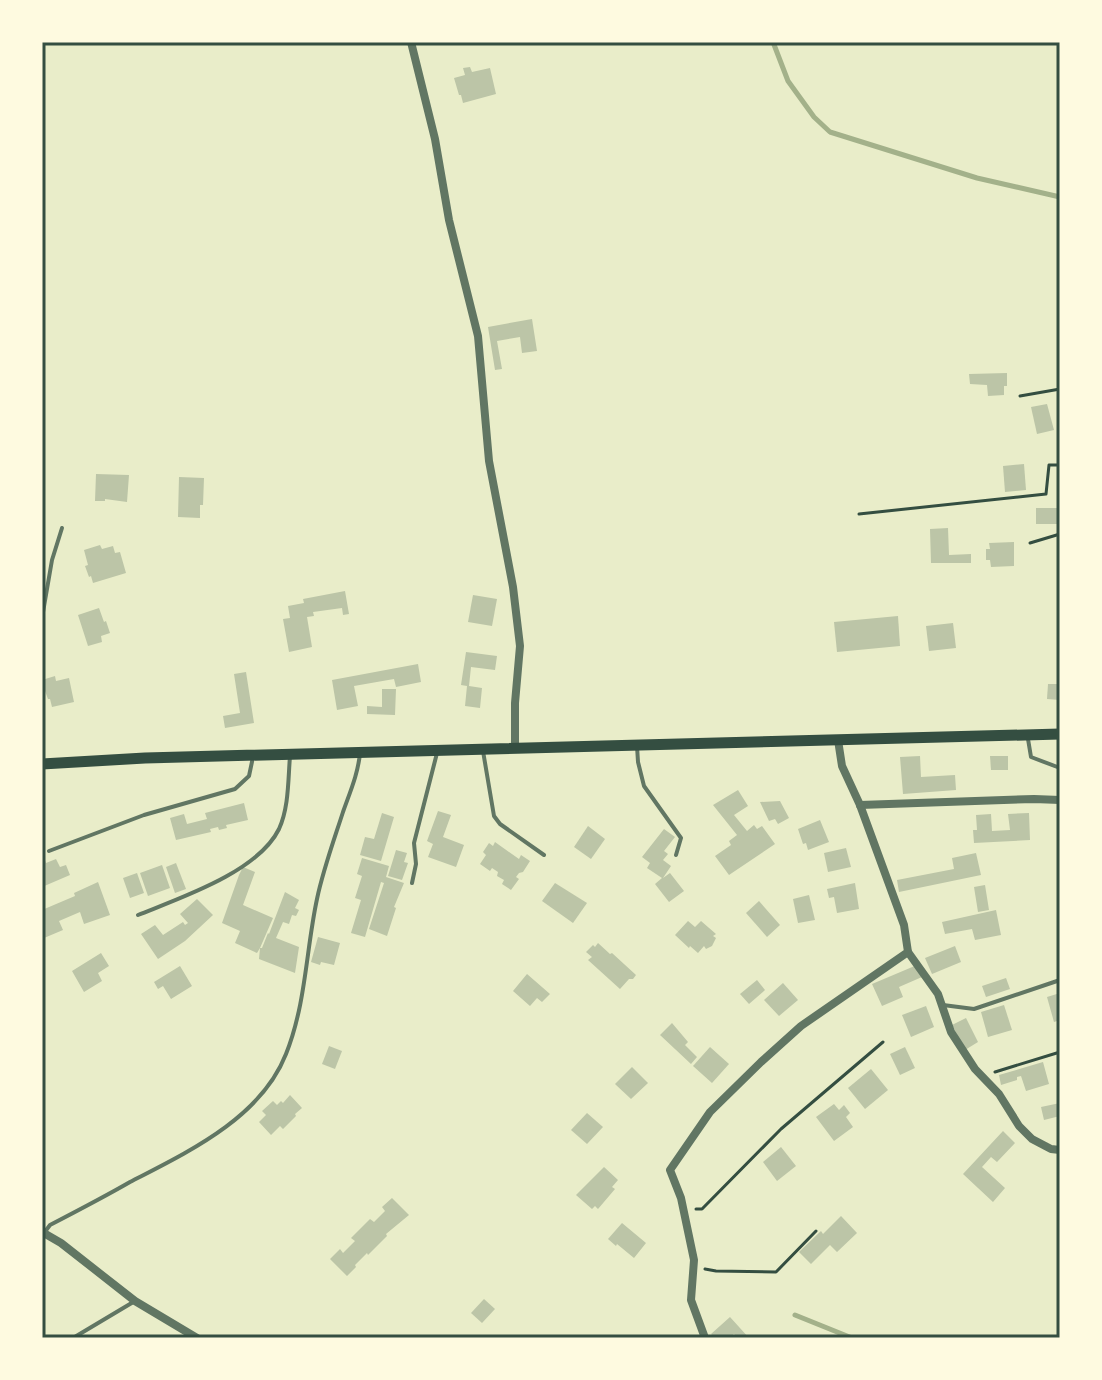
<svg xmlns="http://www.w3.org/2000/svg" width="1102" height="1380" viewBox="0 0 1102 1380" font-family="Jost,sans-serif">
	<rect width="100%" height="100%" fill="#e9edc9"/>
	<g fill="none" stroke-linecap="round" stroke-linejoin="round">
		<g stroke="#a3b18a" stroke-width="5">
			<path d="M 773,42 L 788,81 L 814,117 L 830,132 L 977,178 L 1060,197"/>
			<path d="M 795,1315 L 852,1338"/>
		</g>
	</g>
	<g fill="#bcc5a7">
		<path d="M 470,67 L 472,72 L 490,68 L 496,94 L 463,103 L 461,95 L 459,95 L 454,78 L 465,75 L 463,68 Z"/>
		<path d="M 532,319 L 537,351 L 522,353 L 520,337 L 497,341 L 502,369 L 495,370 L 488,327 Z"/>
		<path d="M 1007,373 L 1007,386 L 1004,386 L 1004,395 L 988,396 L 987,385 L 970,384 L 969,374 Z"/>
		<path d="M 1047,404 L 1054,430 L 1037,434 L 1031,407 Z"/>
		<path d="M 1024,464 L 1026,490 L 1005,492 L 1003,466 Z"/>
		<path d="M 96,474 L 129,475 L 127,502 L 105,499 L 105,501 L 95,501 Z"/>
		<path d="M 179,477 L 204,478 L 203,505 L 200,505 L 200,518 L 178,517 Z"/>
		<rect x="1036" y="508" width="24" height="16"/>
		<path d="M 948,528 L 949,555 L 971,554 L 971,563 L 931,563 L 930,529 Z"/>
		<path d="M 1014,542 L 1014,566 L 991,567 L 990,560 L 986,560 L 986,549 L 990,549 L 989,543 Z"/>
		<path d="M 100,545 L 102,549 L 113,546 L 115,553 L 120,552 L 126,573 L 93,583 L 91,576 L 89,577 L 85,566 L 88,565 L 84,550 Z"/>
		<path d="M 345,591 L 349,614 L 343,615 L 342,608 L 313,612 L 314,616 L 307,617 L 312,647 L 289,652 L 283,619 L 290,618 L 288,606 L 304,603 L 303,599 Z"/>
		<path d="M 473,595 L 497,599 L 492,626 L 468,622 Z"/>
		<path d="M 99,608 L 104,622 L 106,621 L 110,633 L 101,636 L 102,642 L 88,646 L 78,615 Z"/>
		<path d="M 898,616 L 900,646 L 837,652 L 834,622 Z"/>
		<path d="M 953,623 L 956,648 L 929,651 L 926,626 Z"/>
		<path d="M 466,652 L 497,656 L 495,670 L 471,667 L 469,686 L 482,688 L 480,708 L 465,706 L 467,686 L 461,685 Z"/>
		<path d="M 418,664 L 421,682 L 396,687 L 394,679 L 354,686 L 358,706 L 337,710 L 332,680 Z"/>
		<path d="M 246,672 L 254,723 L 225,728 L 223,716 L 240,713 L 234,674 Z"/>
		<path d="M 55,676 L 56,681 L 69,678 L 74,702 L 52,707 L 50,699 L 48,699 L 45,691 L 42,692 L 42,680 Z"/>
		<path d="M 1048,684 L 1060,684 L 1060,700 L 1047,699 Z"/>
		<path d="M 382,689 L 396,689 L 395,715 L 367,714 L 367,706 L 382,707 Z"/>
		<path d="M 920,756 L 921,777 L 955,775 L 956,790 L 903,794 L 900,757 Z"/>
		<path d="M 990,756 L 1008,756 L 1008,770 L 991,770 Z"/>
		<path d="M 738,790 L 748,806 L 734,815 L 747,831 L 754,825 L 757,829 L 762,826 L 775,844 L 729,875 L 715,856 L 731,845 L 729,841 L 737,835 L 713,805 Z"/>
		<path d="M 780,801 L 789,818 L 778,824 L 775,819 L 769,821 L 760,802 Z"/>
		<path d="M 244,803 L 248,820 L 226,825 L 227,828 L 219,830 L 218,827 L 210,829 L 211,832 L 176,840 L 170,818 L 184,814 L 187,824 L 207,819 L 205,813 Z"/>
		<path d="M 438,811 L 451,815 L 443,837 L 464,845 L 456,867 L 428,857 L 433,844 L 427,841 Z"/>
		<path d="M 382,813 L 394,817 L 381,861 L 360,855 L 365,837 L 374,839 Z"/>
		<path d="M 1029,813 L 1030,840 L 974,843 L 973,830 L 977,830 L 976,815 L 991,814 L 992,831 L 1010,830 L 1008,814 Z"/>
		<path d="M 820,820 L 829,842 L 808,850 L 806,843 L 803,844 L 798,829 Z"/>
		<path d="M 588,826 L 605,839 L 591,859 L 574,847 Z"/>
		<path d="M 664,829 L 675,837 L 664,851 L 668,854 L 663,860 L 671,866 L 663,878 L 670,873 L 684,891 L 669,902 L 655,884 L 662,878 L 647,868 L 650,863 L 642,857 Z"/>
		<path d="M 495,842 L 519,859 L 521,855 L 530,861 L 523,872 L 519,873 L 516,877 L 519,879 L 511,890 L 502,884 L 504,880 L 497,876 L 498,872 L 492,868 L 490,871 L 480,864 L 486,855 L 483,852 L 489,843 L 493,846 Z"/>
		<path d="M 846,848 L 851,867 L 828,872 L 824,853 Z"/>
		<path d="M 396,850 L 407,853 L 404,862 L 408,863 L 402,880 L 388,876 Z"/>
		<path d="M 976,853 L 981,875 L 899,892 L 897,880 L 954,869 L 952,858 Z"/>
		<path d="M 362,858 L 389,866 L 386,877 L 404,883 L 394,907 L 396,908 L 387,936 L 369,929 L 384,883 L 381,882 L 365,937 L 351,933 L 361,900 L 355,898 L 362,876 L 357,874 Z"/>
		<path d="M 56,859 L 60,867 L 66,865 L 70,875 L 42,887 L 42,861 L 45,860 L 46,863 Z"/>
		<path d="M 176,863 L 186,889 L 175,893 L 166,867 Z"/>
		<path d="M 162,865 L 170,888 L 148,896 L 140,873 Z"/>
		<path d="M 243,867 L 255,872 L 243,905 L 273,918 L 260,948 L 262,948 L 268,933 L 269,934 L 285,892 L 299,900 L 295,908 L 299,910 L 296,916 L 292,915 L 289,924 L 283,922 L 276,938 L 299,947 L 295,973 L 259,959 L 260,948 L 257,953 L 235,943 L 240,931 L 222,923 L 239,875 Z"/>
		<path d="M 137,873 L 144,893 L 130,898 L 123,878 Z"/>
		<path d="M 98,882 L 110,915 L 84,924 L 80,912 L 59,921 L 63,930 L 44,938 L 42,933 L 42,910 L 75,896 L 74,893 Z"/>
		<path d="M 555,883 L 587,903 L 573,923 L 542,901 Z"/>
		<path d="M 855,883 L 859,909 L 837,913 L 834,897 L 829,898 L 827,889 Z"/>
		<path d="M 985,885 L 989,910 L 978,912 L 974,887 Z"/>
		<path d="M 809,895 L 815,920 L 798,923 L 793,899 Z"/>
		<path d="M 197,899 L 213,915 L 185,941 L 158,959 L 141,934 L 155,925 L 163,935 L 183,922 L 185,925 L 188,923 L 180,914 Z"/>
		<path d="M 759,901 L 780,925 L 767,937 L 746,913 Z"/>
		<path d="M 996,910 L 1001,935 L 975,940 L 972,929 L 945,934 L 942,922 Z"/>
		<path d="M 688,921 L 695,927 L 701,921 L 716,934 L 713,936 L 716,938 L 712,946 L 706,949 L 704,946 L 698,953 L 690,946 L 689,948 L 675,935 Z"/>
		<path d="M 318,937 L 340,943 L 334,965 L 321,962 L 320,965 L 311,962 Z"/>
		<path d="M 598,943 L 610,954 L 612,953 L 636,975 L 633,979 L 629,979 L 620,989 L 588,960 L 592,957 L 586,952 L 593,945 L 595,947 Z"/>
		<path d="M 955,946 L 961,962 L 932,974 L 925,958 Z"/>
		<path d="M 101,953 L 109,966 L 98,973 L 102,981 L 84,992 L 72,971 Z"/>
		<path d="M 917,965 L 922,977 L 899,987 L 903,997 L 882,1006 L 872,984 Z"/>
		<path d="M 180,966 L 192,986 L 171,999 L 163,986 L 158,989 L 154,982 Z"/>
		<path d="M 527,974 L 550,994 L 542,1002 L 537,998 L 530,1006 L 513,991 Z"/>
		<path d="M 1006,978 L 1010,989 L 986,997 L 982,986 Z"/>
		<path d="M 757,980 L 765,990 L 749,1004 L 740,994 Z"/>
		<path d="M 783,983 L 798,1000 L 779,1016 L 764,1000 Z"/>
		<path d="M 1060,993 L 1060,1020 L 1054,1022 L 1047,997 Z"/>
		<path d="M 1004,1005 L 1012,1030 L 988,1037 L 981,1012 Z"/>
		<path d="M 926,1006 L 934,1027 L 911,1037 L 902,1015 Z"/>
		<path d="M 966,1018 L 978,1042 L 965,1050 L 952,1025 Z"/>
		<path d="M 672,1023 L 688,1042 L 685,1045 L 697,1057 L 691,1064 L 660,1035 Z"/>
		<path d="M 329,1046 L 342,1051 L 335,1069 L 322,1064 Z"/>
		<path d="M 710,1047 L 729,1064 L 712,1083 L 693,1066 Z"/>
		<path d="M 905,1047 L 915,1068 L 900,1075 L 890,1054 Z"/>
		<path d="M 1043,1062 L 1049,1084 L 1026,1091 L 1021,1076 L 1017,1077 L 1017,1080 L 1001,1085 L 999,1075 Z"/>
		<path d="M 632,1067 L 648,1083 L 631,1099 L 615,1084 Z"/>
		<path d="M 871,1069 L 888,1090 L 865,1109 L 848,1088 Z"/>
		<path d="M 290,1095 L 302,1108 L 295,1114 L 296,1116 L 283,1129 L 280,1126 L 271,1135 L 259,1122 L 266,1115 L 262,1111 L 273,1101 L 277,1105 L 281,1101 L 283,1103 Z"/>
		<path d="M 1060,1103 L 1060,1116 L 1044,1120 L 1041,1107 Z"/>
		<path d="M 834,1104 L 839,1110 L 844,1105 L 850,1113 L 846,1117 L 853,1127 L 834,1141 L 816,1117 Z"/>
		<path d="M 587,1113 L 603,1127 L 587,1144 L 571,1130 Z"/>
		<path d="M 1003,1131 L 1015,1143 L 997,1162 L 991,1157 L 982,1167 L 1005,1188 L 993,1202 L 963,1174 Z"/>
		<path d="M 781,1147 L 796,1166 L 777,1181 L 763,1162 Z"/>
		<path d="M 604,1167 L 618,1180 L 612,1187 L 615,1189 L 598,1209 L 595,1206 L 592,1209 L 576,1195 Z"/>
		<path d="M 392,1198 L 409,1215 L 386,1234 L 387,1236 L 368,1255 L 367,1253 L 355,1265 L 356,1267 L 347,1276 L 330,1259 L 340,1249 L 343,1253 L 355,1241 L 351,1238 L 370,1219 L 374,1222 L 385,1211 L 382,1207 Z"/>
		<path d="M 841,1216 L 857,1233 L 837,1252 L 830,1245 L 811,1264 L 799,1252 L 821,1231 L 823,1234 Z"/>
		<path d="M 622,1223 L 646,1243 L 634,1258 L 617,1244 L 616,1246 L 608,1239 Z"/>
		<path d="M 484,1299 L 495,1309 L 482,1323 L 471,1313 Z"/>
		<path d="M 730,1317 L 749,1338 L 738,1338 L 734,1334 L 729,1338 L 715,1338 L 711,1334 Z"/>
	</g>
	<g fill="none" stroke-linecap="round" stroke-linejoin="round">
		<g stroke="#344e41" stroke-width="3">
			<path d="M 1020,396 L 1060,389"/>
			<path d="M 859,514 L 1046,494 L 1049,465 L 1060,465"/>
			<path d="M 1030,543 L 1060,534"/>
			<path d="M 995,1072 L 1060,1052"/>
			<path d="M 696,1209 L 702,1209 L 781,1129 L 883,1042"/>
			<path d="M 705,1269 L 716,1271 L 776,1272 L 816,1231"/>
		</g>
		<g stroke="#617663" stroke-width="4">
			<path d="M 42,618 L 52,560 L 62,528"/>
			<path d="M 1028,739 L 1031,757 L 1060,768"/>
			<path d="M 637,746 L 638,762 L 644,786 L 681,838 L 676,855"/>
			<path d="M 483,751 L 494,816 L 500,824 L 544,855"/>
			<path d="M 49,851 L 144,815 L 235,789 L 249,776 L 253,757"/>
			<path d="M 412,883 L 416,864 L 414,843 L 437,753"/>
			<path d="M 138,915 C 180,898 258,872 279,829 C 289,807 288,780 290,756"/>
			<path d="M 943,1005 L 974,1009 L 1060,980"/>
			<path d="M 44,1233 L 50,1225 C 77,1211 104,1197 130,1182 C 188,1152 261,1118 286,1054 C 306,1004 306,950 317,899 C 323,870 334,840 343,812 C 350,792 358,774 360,753"/>
			<path d="M 73,1338 L 135,1301"/>
		</g>
		<g stroke="#617663" stroke-width="8">
			<path d="M 411,42 L 435,139 L 449,220 L 478,336 L 489,461 L 513,587 L 520,646 L 515,703 L 515,748"/>
			<path d="M 860,805 L 1034,799 L 1060,800"/>
			<path d="M 908,952 L 938,994 L 951,1032 L 975,1069 L 999,1094 L 1019,1126 L 1032,1139 L 1051,1149 L 1060,1150"/>
			<path d="M 42,1232 L 61,1243 L 135,1301 L 197,1338"/>
			<path d="M 705,1338 L 691,1300 L 694,1260 L 681,1198 L 670,1170 L 710,1112 L 761,1062 L 801,1026 L 908,952 L 904,925 L 860,805 L 842,766 L 838,740"/>
		</g>
		<path stroke="#344e41" stroke-width="11" d="M 42,764 L 145,758 L 1060,734"/>
	</g>
	<rect width="1102" height="1380" fill="none" stroke="#fefae0" stroke-width="88"/>
	<rect x="44" y="44" width="1014" height="1292" fill="none" stroke="#344e41" stroke-width="3"/>
</svg>
